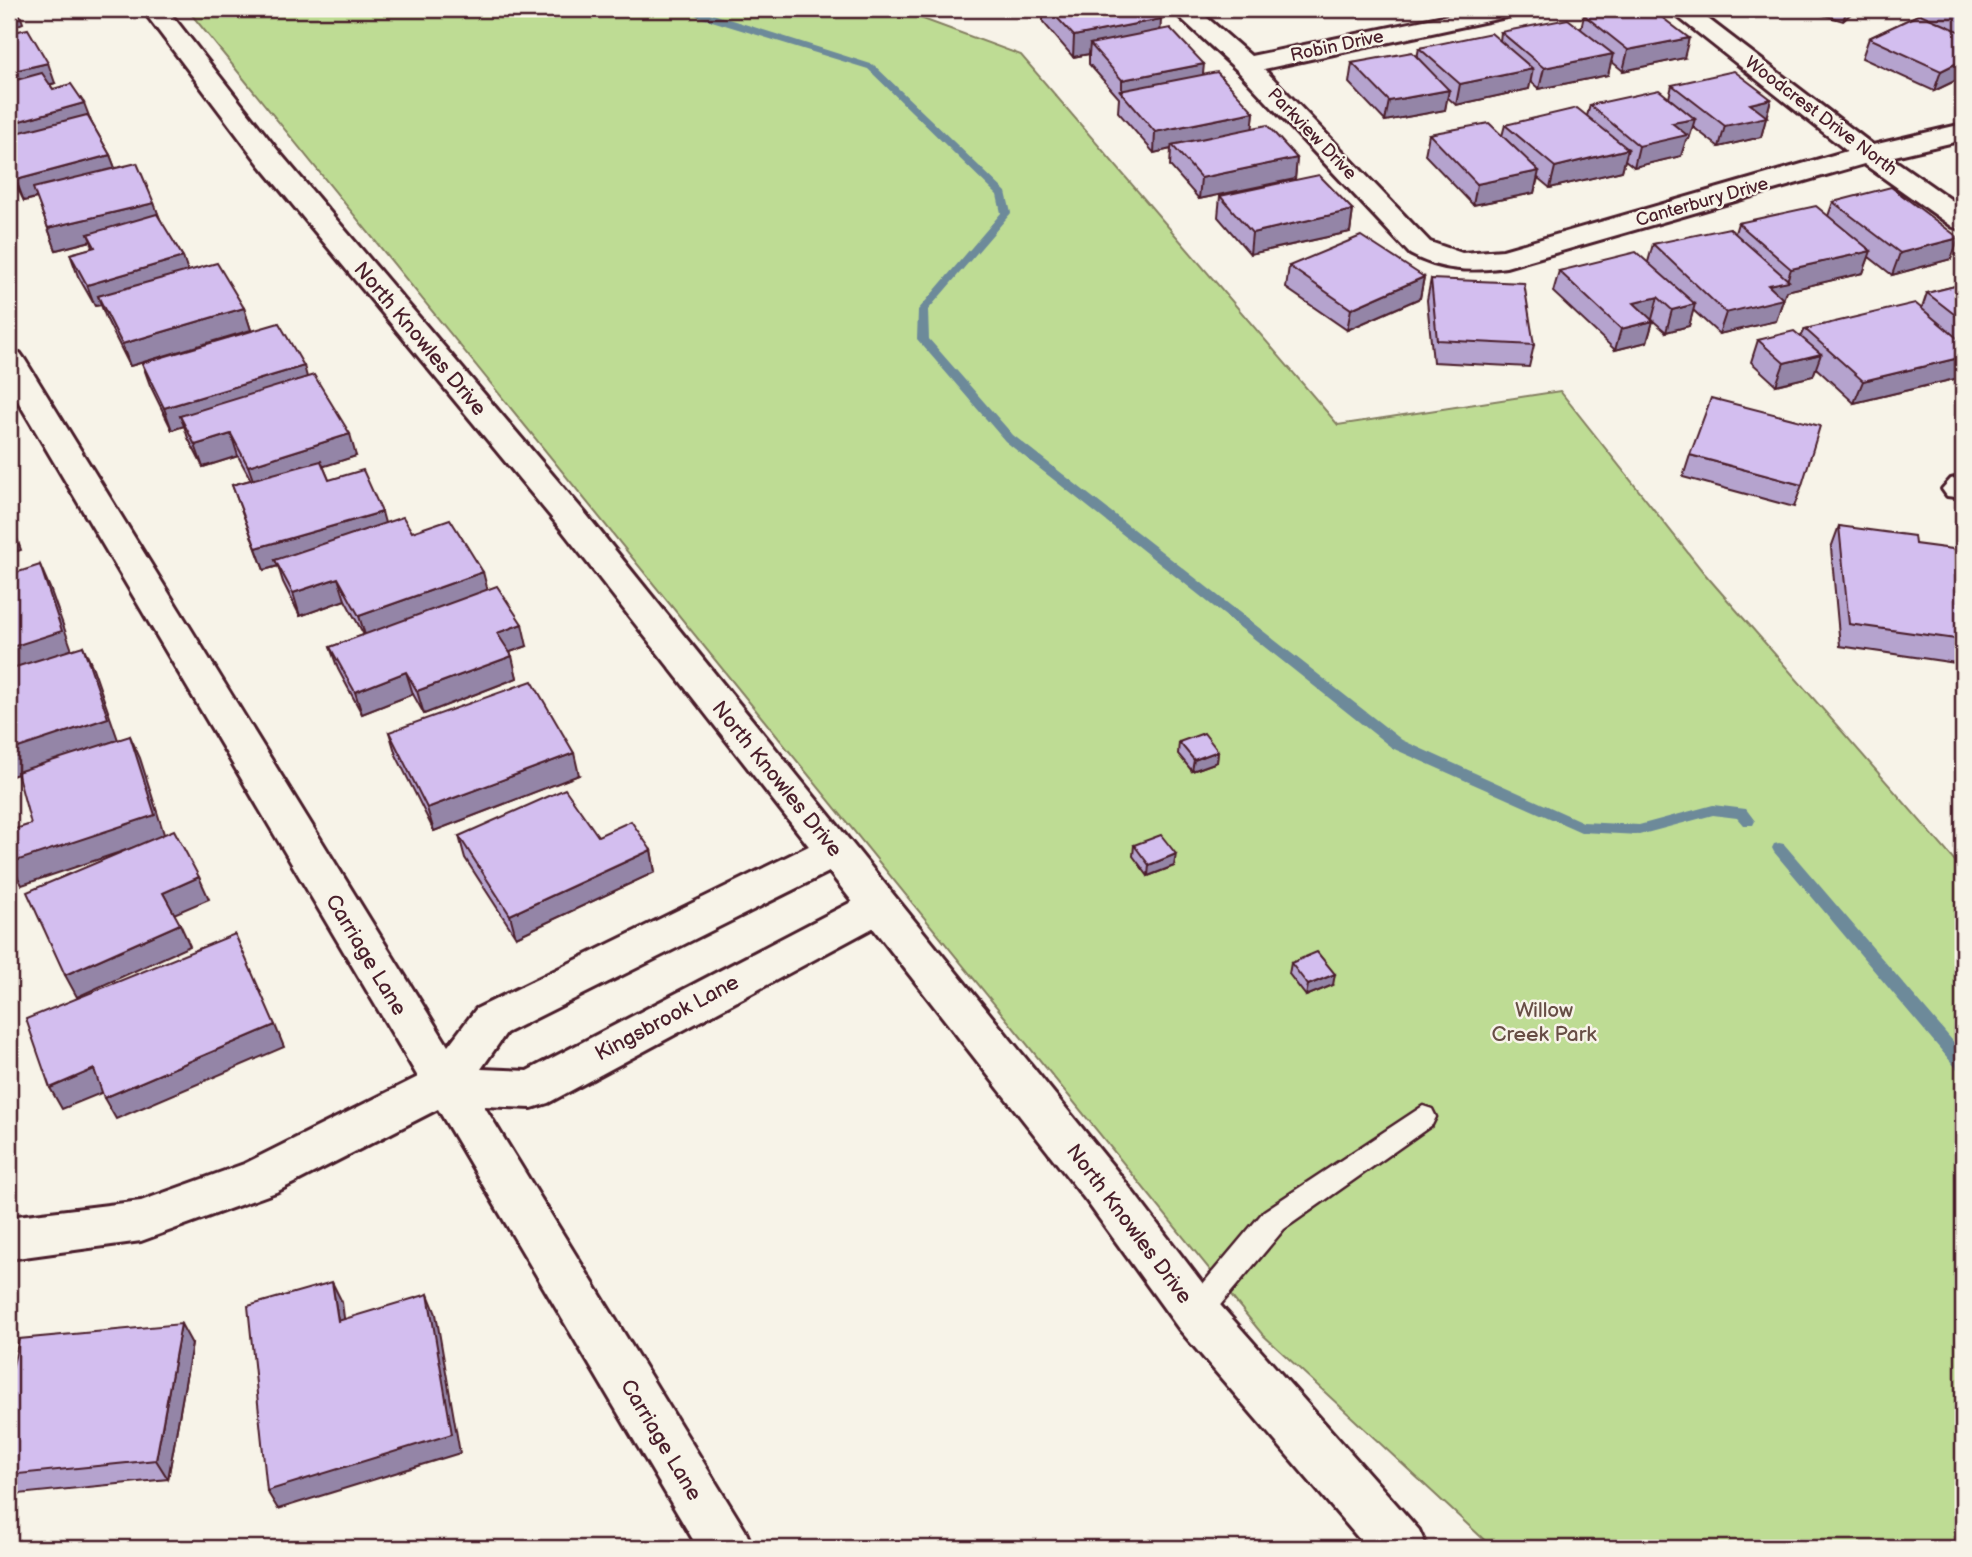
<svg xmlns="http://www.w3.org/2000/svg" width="1972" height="1557" viewBox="0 0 1972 1557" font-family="'Balsamiq Sans',sans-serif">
	<rect width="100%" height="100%" fill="#f7f3e8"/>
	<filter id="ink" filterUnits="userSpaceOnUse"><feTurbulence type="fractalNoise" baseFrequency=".0143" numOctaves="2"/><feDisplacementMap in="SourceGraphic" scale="14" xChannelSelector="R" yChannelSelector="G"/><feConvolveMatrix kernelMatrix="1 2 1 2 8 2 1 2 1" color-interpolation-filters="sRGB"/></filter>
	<g filter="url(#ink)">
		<path fill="#bedc94" stroke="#847e60" stroke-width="2" d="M 187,9 L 896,9 L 1021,55 L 1338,425 L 1560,391 L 1704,573 L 1963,870 L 1963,1548 L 1493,1548 L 1262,1334 Z"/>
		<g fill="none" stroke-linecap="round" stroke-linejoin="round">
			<g fill="#6d8a9a" fill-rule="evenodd">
				<path d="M 686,9 L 697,9 L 874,65 L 1006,192 L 1011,213 L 928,310 L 929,339 L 1013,435 L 1402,740 L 1583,822 L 1639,825 L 1713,805 L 1746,809 L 1755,821 L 1753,825 L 1743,825 L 1737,818 L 1713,815 L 1639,835 L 1581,832 L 1392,748 L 1005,441 L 917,339 L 918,310 L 1001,213 L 997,195 L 868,69 L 699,17 Z"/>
				<path d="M 1779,843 L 1784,844 L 1963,1053 L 1963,1070 L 1957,1069 L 1774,852 L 1772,848 L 1774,844 Z"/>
			</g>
			<defs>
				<path id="service" d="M 1423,1106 L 1432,1109 L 1436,1117 L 1432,1125 L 1284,1229 L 1206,1322 L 1196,1326 L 1186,1322 L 1182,1313 L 1186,1304 L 1264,1211 Z"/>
				<g id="minor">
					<path d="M 1171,9 L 1197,9 L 1251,56 L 1477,9 L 1523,9 L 1520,14 L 1511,16 L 1264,69 L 1430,242 L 1462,253 L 1503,250 L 1847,151 L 1668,9 L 1695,9 L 1873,145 L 1963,124 L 1963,140 L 1890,157 L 1963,208 L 1963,230 L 1953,227 L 1864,164 L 1506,267 C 1471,272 1441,271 1410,254 L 1237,70 Z"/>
					<path d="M 9,351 L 20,353 L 25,360 L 448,1046 L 476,1009 L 821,840 L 835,836 L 849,840 L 855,851 L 849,862 L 506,1033 L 481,1069 L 527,1071 L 865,895 L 879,890 L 893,895 L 899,906 L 893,917 L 548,1103 L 532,1108 L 484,1106 L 745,1530 L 753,1548 L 698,1548 L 438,1109 L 276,1192 L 141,1241 L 9,1259 L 9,1217 L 141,1201 L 244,1164 L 418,1077 L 9,386 Z"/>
					<path d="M 1963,476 L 1963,498 L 1947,496 L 1942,489 L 1951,479 Z"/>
				</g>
				<path id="tertiary" d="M 142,9 L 167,9 L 279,152 L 585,513 L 1120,1175 L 1213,1297 L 1419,1530 L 1427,1548 L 1367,1548 L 1179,1329 L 1088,1203 L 561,529 L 259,164 Z"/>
			</defs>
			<use href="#service" stroke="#4a1f2b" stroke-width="5"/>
			<use href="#minor" stroke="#4a1f2b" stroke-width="6"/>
			<use href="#tertiary" stroke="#4a1f2b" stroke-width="6"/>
			<use href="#service" fill="#f7f3e8" fill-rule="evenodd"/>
			<use href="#minor" fill="#f7f3e8" fill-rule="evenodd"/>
			<use href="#tertiary" fill="#f7f3e8" fill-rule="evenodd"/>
		</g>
		<g fill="#b5a3ce" stroke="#4a1f2b" stroke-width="2">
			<path d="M 1031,9 L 1151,9 L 1160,30 L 1203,75 L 1254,112 L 1252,128 L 1297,158 L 1295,179 L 1199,199 L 1170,166 L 1171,149 L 1154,153 L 1118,112 L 1119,98 L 1089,64 L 1089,54 L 1073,57 L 1043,22 L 1043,13 Z"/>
			<path d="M 1286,9 L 1329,9 L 1295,16 Z"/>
			<path d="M 1804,9 L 1856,9 L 1843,21 Z"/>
			<path d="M 1922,9 L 1963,9 L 1963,77 L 1934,91 L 1862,58 L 1869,38 L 1920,14 Z"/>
			<path d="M 1584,15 L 1684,58 L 1623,71 L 1611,61 L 1608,75 L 1539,89 L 1530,81 L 1529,89 L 1456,105 L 1447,97 L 1445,110 L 1385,121 L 1349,83 L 1352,63 L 1417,58 L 1419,48 L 1500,41 L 1501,32 L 1581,29 Z"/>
			<path d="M 9,33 L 55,83 L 50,85 L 53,89 L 91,122 L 110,155 L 115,168 L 154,203 L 160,220 L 183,257 L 188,271 L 244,308 L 251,330 L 130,366 L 106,318 L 101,305 L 95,306 L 78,276 L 70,254 L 93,248 L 91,241 L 56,250 L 37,198 L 24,201 L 9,171 Z"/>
			<path d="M 1672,85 L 1771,99 L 1761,137 L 1719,147 L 1693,127 L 1689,139 L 1686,140 L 1681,156 L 1634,167 L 1625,160 L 1622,171 L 1550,188 L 1538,178 L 1534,193 L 1473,205 L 1425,155 L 1429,134 L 1502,136 L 1505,125 L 1587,116 L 1590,105 L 1669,98 Z"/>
			<path d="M 1220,196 L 1353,210 L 1350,232 L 1250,254 L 1218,217 Z"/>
			<path d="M 1833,202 L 1959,238 L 1951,259 L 1892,275 L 1869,257 L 1863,273 L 1786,291 L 1776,321 L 1719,334 L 1693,310 L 1689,326 L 1666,332 L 1651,319 L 1653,321 L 1647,342 L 1615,350 L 1553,292 L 1559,271 L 1648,262 L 1653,244 L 1735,233 L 1738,223 L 1828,216 Z"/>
			<path d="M 1289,266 L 1424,277 L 1420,298 L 1347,330 L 1286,288 Z"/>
			<path d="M 1431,279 L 1534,345 L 1529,367 L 1433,362 L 1427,300 Z"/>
			<path d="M 1963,284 L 1963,377 L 1854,403 L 1816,368 L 1813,376 L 1776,385 L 1751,362 L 1758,340 L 1801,337 L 1805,329 L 1922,308 L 1927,293 Z"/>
			<path d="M 142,363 L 307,377 L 356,456 L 323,466 L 329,480 L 385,523 L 412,532 L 487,590 L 527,646 L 510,652 L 517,678 L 424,714 L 413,694 L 362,714 L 338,669 L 330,647 L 364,635 L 345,600 L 300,616 L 283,582 L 278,566 L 264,570 L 232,485 L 251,480 L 238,456 L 203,467 L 188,438 L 184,426 L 172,430 L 150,385 Z"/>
			<path d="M 1690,455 L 1802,485 L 1794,507 L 1683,477 Z"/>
			<path d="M 1839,526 L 1915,544 L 1963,571 L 1963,664 L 1840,646 L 1831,548 Z"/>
			<path d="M 389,732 L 579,775 L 434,831 L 396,755 Z"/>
			<path d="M 1179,742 L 1218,751 L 1217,762 L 1192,771 L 1178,754 Z"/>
			<path d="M 459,836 L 598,836 L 651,850 L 655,872 L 516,937 L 465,858 Z"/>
			<path d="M 1134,845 L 1174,866 L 1148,876 L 1133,856 Z"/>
			<path d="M 1291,963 L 1333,985 L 1306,996 L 1289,974 Z"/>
			<path d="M 192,1344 L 168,1479 L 9,1495 L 9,1383 Z"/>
		</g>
		<g fill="#9485a7" stroke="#4a1f2b" stroke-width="2">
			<path d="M 9,9 L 18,9 L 23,23 L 9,29 Z"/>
			<path d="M 1296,9 L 1329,9 L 1295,16 Z"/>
			<path d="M 1847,9 L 1856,9 L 1843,21 Z"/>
			<path d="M 1161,19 L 1160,40 L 1090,44 L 1089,54 L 1073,57 L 1074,36 Z"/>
			<path d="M 1689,38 L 1684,58 L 1623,71 L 1628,50 Z"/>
			<path d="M 1613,54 L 1608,75 L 1539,89 L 1544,68 Z"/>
			<path d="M 1963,60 L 1963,77 L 1934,91 L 1941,71 Z"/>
			<path d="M 48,63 L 55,83 L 9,95 L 9,72 Z"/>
			<path d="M 1204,64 L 1202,84 L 1122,94 L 1122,80 Z"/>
			<path d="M 1533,69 L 1529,89 L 1456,105 L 1460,84 Z"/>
			<path d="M 1449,90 L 1445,110 L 1385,121 L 1389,101 Z"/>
			<path d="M 1771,99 L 1761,137 L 1719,147 L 1725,126 L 1750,104 Z"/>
			<path d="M 84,103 L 92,124 L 9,147 L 9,124 Z"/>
			<path d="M 1254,112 L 1252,133 L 1172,145 L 1171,149 L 1154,153 L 1155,132 Z"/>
			<path d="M 1695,119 L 1689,139 L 1686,140 L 1681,156 L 1634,167 L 1639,146 L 1672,123 Z"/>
			<path d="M 1628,149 L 1622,171 L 1550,188 L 1555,167 Z"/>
			<path d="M 110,155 L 118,176 L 24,201 L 16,180 Z"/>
			<path d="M 1297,158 L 1295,179 L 1199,199 L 1201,178 Z"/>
			<path d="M 1539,171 L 1534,193 L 1473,205 L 1477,184 Z"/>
			<path d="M 154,203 L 162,224 L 88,234 L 91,241 L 56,250 L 48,228 Z"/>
			<path d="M 1353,210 L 1350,232 L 1250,254 L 1252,233 Z"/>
			<path d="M 1959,238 L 1951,259 L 1892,275 L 1900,253 Z"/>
			<path d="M 1871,251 L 1863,273 L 1786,291 L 1776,321 L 1719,334 L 1726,313 L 1768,285 L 1787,281 L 1791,269 Z"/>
			<path d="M 183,257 L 190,278 L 98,296 L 101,305 L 95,306 L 87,285 Z"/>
			<path d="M 1424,277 L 1420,298 L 1347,330 L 1351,309 Z"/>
			<path d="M 1658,297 L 1652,319 L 1628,325 L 1634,303 Z"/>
			<path d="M 1695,304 L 1689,326 L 1666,332 L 1672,310 Z"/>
			<path d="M 244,308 L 251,330 L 130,366 L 122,344 Z"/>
			<path d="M 1653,321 L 1647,342 L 1615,350 L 1621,329 Z"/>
			<path d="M 1821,354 L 1813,376 L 1776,385 L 1784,363 Z"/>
			<path d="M 1963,357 L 1963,377 L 1854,403 L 1863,381 Z"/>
			<path d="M 304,366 L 310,388 L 180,416 L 184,426 L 172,430 L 164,408 Z"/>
			<path d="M 231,434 L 238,456 L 203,467 L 195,445 Z"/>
			<path d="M 350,434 L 356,456 L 256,488 L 248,466 Z"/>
			<path d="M 382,512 L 388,534 L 275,560 L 278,566 L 264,570 L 256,548 Z"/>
			<path d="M 9,517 L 21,550 L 9,554 Z"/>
			<path d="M 40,565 L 50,588 L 73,653 L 9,673 L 9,648 Z"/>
			<path d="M 483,572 L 489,595 L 366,638 L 359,616 Z"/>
			<path d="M 338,578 L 345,600 L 300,616 L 293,593 Z"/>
			<path d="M 522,624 L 527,646 L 502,655 L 497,633 Z"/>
			<path d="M 83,646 L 93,668 L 118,740 L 9,777 L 9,751 Z"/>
			<path d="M 512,656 L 517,678 L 424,714 L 417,691 Z"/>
			<path d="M 406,672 L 413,694 L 362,714 L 355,692 Z"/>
			<path d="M 130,736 L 140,758 L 165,837 L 22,885 L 10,863 Z"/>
			<path d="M 1218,751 L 1217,762 L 1192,771 L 1194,760 Z"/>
			<path d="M 574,753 L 579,775 L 434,831 L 427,808 Z"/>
			<path d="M 651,850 L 655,872 L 516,937 L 510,915 Z"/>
			<path d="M 1176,854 L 1174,866 L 1148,876 L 1149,865 Z"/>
			<path d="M 199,877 L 209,899 L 174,914 L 163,893 Z"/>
			<path d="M 180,924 L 190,946 L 77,997 L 65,975 Z"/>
			<path d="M 1335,974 L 1333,985 L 1306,996 L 1308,985 Z"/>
			<path d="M 275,1025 L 284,1047 L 116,1119 L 104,1098 Z"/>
			<path d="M 94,1069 L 106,1091 L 62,1109 L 50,1088 Z"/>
			<path d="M 332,1282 L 342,1302 L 347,1341 L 338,1321 Z"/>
			<path d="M 428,1294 L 436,1314 L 460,1453 L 278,1509 L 267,1491 Z"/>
			<path d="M 181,1324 L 192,1344 L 168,1479 L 156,1460 Z"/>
		</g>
		<g fill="#d3beef" stroke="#4a1f2b" stroke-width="2">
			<path d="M 1049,9 L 1151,9 L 1161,19 L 1074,36 Z"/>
			<path d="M 1613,9 L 1651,9 L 1689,38 L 1628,50 L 1584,15 Z"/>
			<path d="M 1930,9 L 1963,9 L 1963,15 Z"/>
			<path d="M 1920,14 L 1963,33 L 1963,60 L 1941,71 L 1869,38 Z"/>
			<path d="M 1568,19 L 1613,54 L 1544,68 L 1501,32 Z"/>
			<path d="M 1170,28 L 1204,64 L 1122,80 L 1090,44 Z"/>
			<path d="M 28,29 L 48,63 L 9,72 L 9,33 Z"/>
			<path d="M 1491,33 L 1533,69 L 1460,84 L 1419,48 Z"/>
			<path d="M 1412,52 L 1449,90 L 1389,101 L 1352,63 Z"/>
			<path d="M 1734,71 L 1771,99 L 1750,104 L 1767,117 L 1725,126 L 1672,85 Z"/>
			<path d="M 1217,72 L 1254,112 L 1155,132 L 1120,91 Z"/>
			<path d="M 42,73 L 53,89 L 71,84 L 84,103 L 9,124 L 9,82 Z"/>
			<path d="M 1659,90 L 1695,119 L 1672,123 L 1687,135 L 1639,146 L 1590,105 Z"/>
			<path d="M 1577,108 L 1628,149 L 1555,167 L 1505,125 Z"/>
			<path d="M 87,115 L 110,155 L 16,180 L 9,166 L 9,135 Z"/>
			<path d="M 1489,123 L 1539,171 L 1477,184 L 1429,134 Z"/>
			<path d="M 1267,125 L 1297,158 L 1201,178 L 1172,145 Z"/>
			<path d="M 137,163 L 154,203 L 48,228 L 33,188 Z"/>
			<path d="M 1319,175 L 1353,210 L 1252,233 L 1220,196 Z"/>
			<path d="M 1891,187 L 1959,238 L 1900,253 L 1833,202 Z"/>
			<path d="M 1816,206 L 1871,251 L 1791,269 L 1738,223 Z"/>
			<path d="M 157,214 L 183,257 L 87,285 L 70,254 L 95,247 L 88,234 Z"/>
			<path d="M 1729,228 L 1789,281 L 1768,285 L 1783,299 L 1726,313 L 1653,244 Z"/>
			<path d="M 1361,236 L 1424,277 L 1351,309 L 1289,266 Z"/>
			<path d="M 1636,252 L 1695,304 L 1672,310 L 1658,297 L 1634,303 L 1653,321 L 1621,329 L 1559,271 Z"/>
			<path d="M 217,263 L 244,308 L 122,344 L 98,296 Z"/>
			<path d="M 1431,279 L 1524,283 L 1534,345 L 1437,340 Z"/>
			<path d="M 1963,284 L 1963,321 L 1927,293 Z"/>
			<path d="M 1915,303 L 1963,343 L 1963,357 L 1863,381 L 1805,329 Z"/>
			<path d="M 279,323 L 304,366 L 164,408 L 142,363 Z"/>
			<path d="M 1794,331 L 1821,354 L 1784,363 L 1758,340 Z"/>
			<path d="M 314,375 L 350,434 L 248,466 L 231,434 L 195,445 L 180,416 Z"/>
			<path d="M 1711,398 L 1820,426 L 1802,485 L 1690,455 Z"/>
			<path d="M 321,461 L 329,480 L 363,470 L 382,512 L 256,548 L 232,485 Z"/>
			<path d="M 403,517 L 412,532 L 450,519 L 483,572 L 359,616 L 338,578 L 293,593 L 275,560 Z"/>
			<path d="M 1839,526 L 1914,536 L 1915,544 L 1960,550 L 1963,571 L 1963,640 L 1849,624 Z"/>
			<path d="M 40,565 L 62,631 L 9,648 L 9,575 Z"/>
			<path d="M 497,586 L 522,624 L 497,633 L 512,656 L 417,691 L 406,672 L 355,692 L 330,647 Z"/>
			<path d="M 83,646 L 108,718 L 9,751 L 9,669 Z"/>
			<path d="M 532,681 L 574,753 L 427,808 L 389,732 Z"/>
			<path d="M 1204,733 L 1218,751 L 1194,760 L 1179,742 Z"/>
			<path d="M 130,736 L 155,815 L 10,863 L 9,856 L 9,831 L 31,824 L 17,772 Z"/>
			<path d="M 565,789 L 598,836 L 631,821 L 651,850 L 510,915 L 459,836 Z"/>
			<path d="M 174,830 L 199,877 L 163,893 L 180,924 L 65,975 L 27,892 Z"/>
			<path d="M 1161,835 L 1176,854 L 1149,865 L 1134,845 Z"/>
			<path d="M 235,934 L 275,1025 L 104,1098 L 94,1069 L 50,1088 L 26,1019 Z"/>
			<path d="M 1317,952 L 1335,974 L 1308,985 L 1291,963 Z"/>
			<path d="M 332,1282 L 338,1321 L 428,1294 L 452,1434 L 267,1491 L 248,1306 Z"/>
			<path d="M 181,1324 L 156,1460 L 9,1475 L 9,1383 L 19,1339 Z"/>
		</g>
	</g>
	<g text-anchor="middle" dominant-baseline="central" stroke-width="5" stroke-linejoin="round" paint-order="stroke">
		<g font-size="18" fill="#4a1f2b" stroke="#f7f3e8">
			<text transform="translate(1337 46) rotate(-12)">Robin Drive</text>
			<text transform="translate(1821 116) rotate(37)">Woodcrest Drive North</text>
			<text transform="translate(1312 134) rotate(46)">Parkview Drive</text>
			<text transform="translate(1702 202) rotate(-16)">Canterbury Drive</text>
		</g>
		<g font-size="21" fill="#4a1f2b" stroke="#f7f3e8">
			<text transform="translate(420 339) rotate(50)">North Knowles Drive</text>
			<text transform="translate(777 779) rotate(51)">North Knowles Drive</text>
			<text transform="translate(366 955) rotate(59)">Carriage Lane</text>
			<text transform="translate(667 1018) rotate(-28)">Kingsbrook Lane</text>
			<text transform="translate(1129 1224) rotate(53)">North Knowles Drive</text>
			<text transform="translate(661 1440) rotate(59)">Carriage Lane</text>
		</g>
		<g font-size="21" fill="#674e45" stroke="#f7f3e8">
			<text x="1544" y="1010">Willow<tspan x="1544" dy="24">Creek Park</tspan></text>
		</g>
	</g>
	<rect width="1972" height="1557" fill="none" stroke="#f7f3e8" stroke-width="35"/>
	<rect x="18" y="18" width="1937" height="1522" fill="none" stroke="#4a1f2b" stroke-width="2.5" filter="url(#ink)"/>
</svg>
